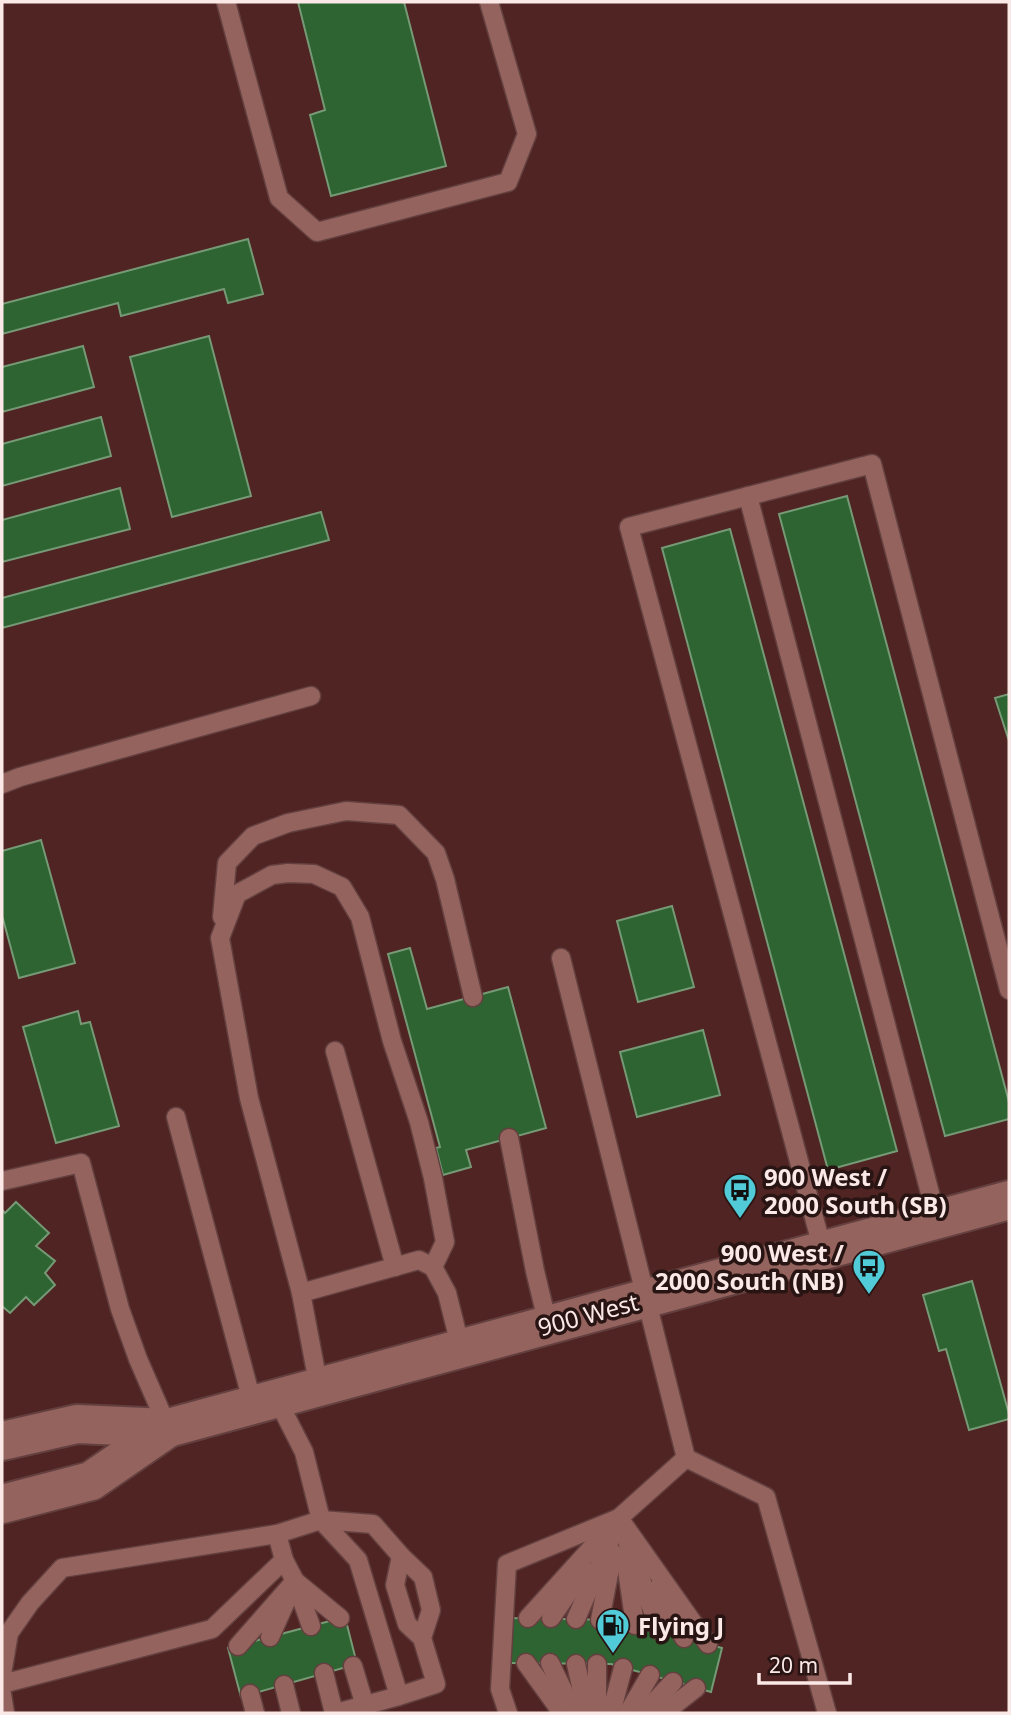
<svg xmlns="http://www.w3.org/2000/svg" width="1011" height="1715" viewBox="0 0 1011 1715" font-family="'Noto Sans',sans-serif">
	<rect width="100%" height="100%" fill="#4f2422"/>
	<g fill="#2d6431" stroke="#769976" stroke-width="2">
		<path d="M 298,2 L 404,2 L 446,166 L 331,196 L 310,115 L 325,110 Z"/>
		<path d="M 248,239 L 263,294 L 228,303 L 224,289 L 121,316 L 118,303 L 2,334 L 2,304 Z"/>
		<path d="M 209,336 L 251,496 L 172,517 L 130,357 Z"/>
		<path d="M 83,346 L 94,387 L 2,412 L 2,367 Z"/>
		<path d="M 101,417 L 111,456 L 2,486 L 2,444 Z"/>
		<path d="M 120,488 L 130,529 L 2,562 L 2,520 Z"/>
		<path d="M 847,496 L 1009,1102 L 1009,1119 L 945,1136 L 779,514 Z"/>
		<path d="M 321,512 L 329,540 L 2,628 L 2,598 Z"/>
		<path d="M 730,529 L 897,1151 L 828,1170 L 662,548 Z"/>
		<path d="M 1009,694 L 1009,741 L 995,698 Z"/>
		<path d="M 41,840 L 75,963 L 19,978 L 3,919 L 2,920 L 2,851 Z"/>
		<path d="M 672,906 L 694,987 L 638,1002 L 617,921 Z"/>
		<path d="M 410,948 L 427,1009 L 508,987 L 546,1128 L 466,1150 L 471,1167 L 443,1175 L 436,1148 L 440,1147 L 388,954 Z"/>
		<path d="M 78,1011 L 81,1024 L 90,1022 L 119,1126 L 56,1143 L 23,1027 Z"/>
		<path d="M 703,1030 L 720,1095 L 637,1117 L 620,1052 Z"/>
		<path d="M 16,1202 L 49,1233 L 36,1246 L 55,1261 L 45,1273 L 55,1285 L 34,1305 L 26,1297 L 10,1313 L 2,1306 L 2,1210 L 5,1213 Z"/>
		<path d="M 972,1281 L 1009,1414 L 1009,1419 L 969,1430 L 946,1349 L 939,1351 L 923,1295 Z"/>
		<path d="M 345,1617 L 357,1664 L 241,1697 L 228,1648 Z"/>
		<path d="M 507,1618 L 618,1620 L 722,1648 L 711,1692 L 611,1664 L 505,1663 Z"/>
	</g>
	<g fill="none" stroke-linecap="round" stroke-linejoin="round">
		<defs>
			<g id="service">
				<path d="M 226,2 L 279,198 L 317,232 L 508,182 L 527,134 L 489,2"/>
				<path d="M 748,496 L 937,1220"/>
				<path d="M 2,784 L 20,777 L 311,696"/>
				<path d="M 222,917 L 227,863 L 253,836 L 288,823 L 346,811 L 399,815 L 436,853 L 445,879 L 473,997"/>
				<path d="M 561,958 L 686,1458 L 766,1497 L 827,1713"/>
				<path d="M 335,1051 L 395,1267"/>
				<path d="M 176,1117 L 253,1405"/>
				<path d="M 509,1138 L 535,1271 L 548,1325"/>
				<path d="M 2,1181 L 81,1163 L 120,1309 L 138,1359 L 168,1428"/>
				<path d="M 823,1251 L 629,527 L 872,464 L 1009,990"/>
				<path d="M 301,1293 L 249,1098 L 220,938 L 237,894 L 272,875 L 288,873 L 314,874 L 342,887 L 360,917 L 392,1041 L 419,1122 L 433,1178 L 445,1242 L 433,1267"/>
				<path d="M 319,1388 L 301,1293 L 419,1260 L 433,1267 L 447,1293 L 461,1349"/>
				<path d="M 277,1399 L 304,1452 L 321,1520 L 358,1560 L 399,1696 L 336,1713"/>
				<path d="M 686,1458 L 619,1518 L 708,1644"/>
				<path d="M 277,1534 L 284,1560 L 295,1581 L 311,1626"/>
				<path d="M 627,1541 L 660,1631"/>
				<path d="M 625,1556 L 635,1625"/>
				<path d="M 295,1581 L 340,1618"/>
				<path d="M 657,1589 L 684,1638"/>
				<path d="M 528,1618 L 614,1523"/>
				<path d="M 551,1618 L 584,1570"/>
				<path d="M 576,1619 L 614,1531"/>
				<path d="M 600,1620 L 613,1553"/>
				<path d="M 270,1637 L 288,1597"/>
				<path d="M 238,1646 L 295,1581"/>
				<path d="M 526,1663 L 562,1713"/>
				<path d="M 550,1663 L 574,1713"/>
				<path d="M 576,1664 L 587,1713"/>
				<path d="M 597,1664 L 597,1713"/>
				<path d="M 353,1666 L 365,1706"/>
				<path d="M 324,1673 L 334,1713"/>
				<path d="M 2,1674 L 9,1633 L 30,1603 L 62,1568 L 277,1534 L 321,1520 L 373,1524 L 401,1556"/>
				<path d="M 2,1684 L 212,1629 L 284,1560"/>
				<path d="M 284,1685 L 291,1713"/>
				<path d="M 2,1694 L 5,1713"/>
				<path d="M 250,1694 L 255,1713"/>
				<path d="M 399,1696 L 436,1684 L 422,1638 L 431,1610 L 423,1577 L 401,1556 L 395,1585 L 407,1624 L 422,1638"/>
				<path d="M 508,1713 L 500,1689 L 507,1564 L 619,1518"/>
				<path d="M 611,1713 L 623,1668"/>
				<path d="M 628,1713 L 650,1675"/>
				<path d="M 644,1713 L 673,1682"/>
				<path d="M 664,1713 L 696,1688"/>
			</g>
			<g id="secondary">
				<path d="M 2,1441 L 77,1424 L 168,1428 L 1009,1200"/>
				<path d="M 2,1504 L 91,1481 L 168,1428"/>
			</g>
		</defs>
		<use href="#service" stroke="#63403f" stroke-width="21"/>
		<use href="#secondary" stroke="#63403f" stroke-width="42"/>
		<use href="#service" stroke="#94635e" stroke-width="18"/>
		<use href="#secondary" stroke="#94635e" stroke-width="38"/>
	</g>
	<defs>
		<symbol id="bus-pin" viewBox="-11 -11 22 30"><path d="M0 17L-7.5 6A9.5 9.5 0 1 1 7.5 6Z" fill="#52cbd8" stroke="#281513"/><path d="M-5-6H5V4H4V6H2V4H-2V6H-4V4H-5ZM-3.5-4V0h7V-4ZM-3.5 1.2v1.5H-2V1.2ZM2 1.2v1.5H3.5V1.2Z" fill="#111"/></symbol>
		<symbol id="fuel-pin" viewBox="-11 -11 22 30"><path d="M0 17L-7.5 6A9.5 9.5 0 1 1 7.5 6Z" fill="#52cbd8" stroke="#281513"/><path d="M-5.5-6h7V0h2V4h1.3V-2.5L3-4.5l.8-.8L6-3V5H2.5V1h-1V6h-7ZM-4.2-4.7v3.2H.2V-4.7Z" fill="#111"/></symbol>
	</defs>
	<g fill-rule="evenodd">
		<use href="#bus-pin" x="721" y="1171" width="38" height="52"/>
		<use href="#bus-pin" x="850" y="1247" width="38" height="52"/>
		<use href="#fuel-pin" x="594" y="1606" width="38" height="52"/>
	</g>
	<g text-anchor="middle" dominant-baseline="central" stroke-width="7" stroke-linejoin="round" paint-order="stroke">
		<g font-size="24" font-weight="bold" fill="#fbe9e7" stroke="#281513" text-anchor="start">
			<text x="764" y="1176">900 West /<tspan x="764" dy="28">2000 South (SB)</tspan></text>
			<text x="844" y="1252" text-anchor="end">900 West /<tspan x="844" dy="28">2000 South (NB)</tspan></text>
			<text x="638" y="1625">Flying J</text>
		</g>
		<g font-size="24" fill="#fbe9e7" stroke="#281513">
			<text transform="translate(588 1314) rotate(-15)">900 West</text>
		</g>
	</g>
	<rect width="1011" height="1715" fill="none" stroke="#fbe9e7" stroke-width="7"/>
	<path d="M759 1673v10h91v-10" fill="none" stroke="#fbe9e7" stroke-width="3.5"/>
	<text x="769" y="1673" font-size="21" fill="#fbe9e7" stroke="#281513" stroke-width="5" paint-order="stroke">20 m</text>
</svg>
